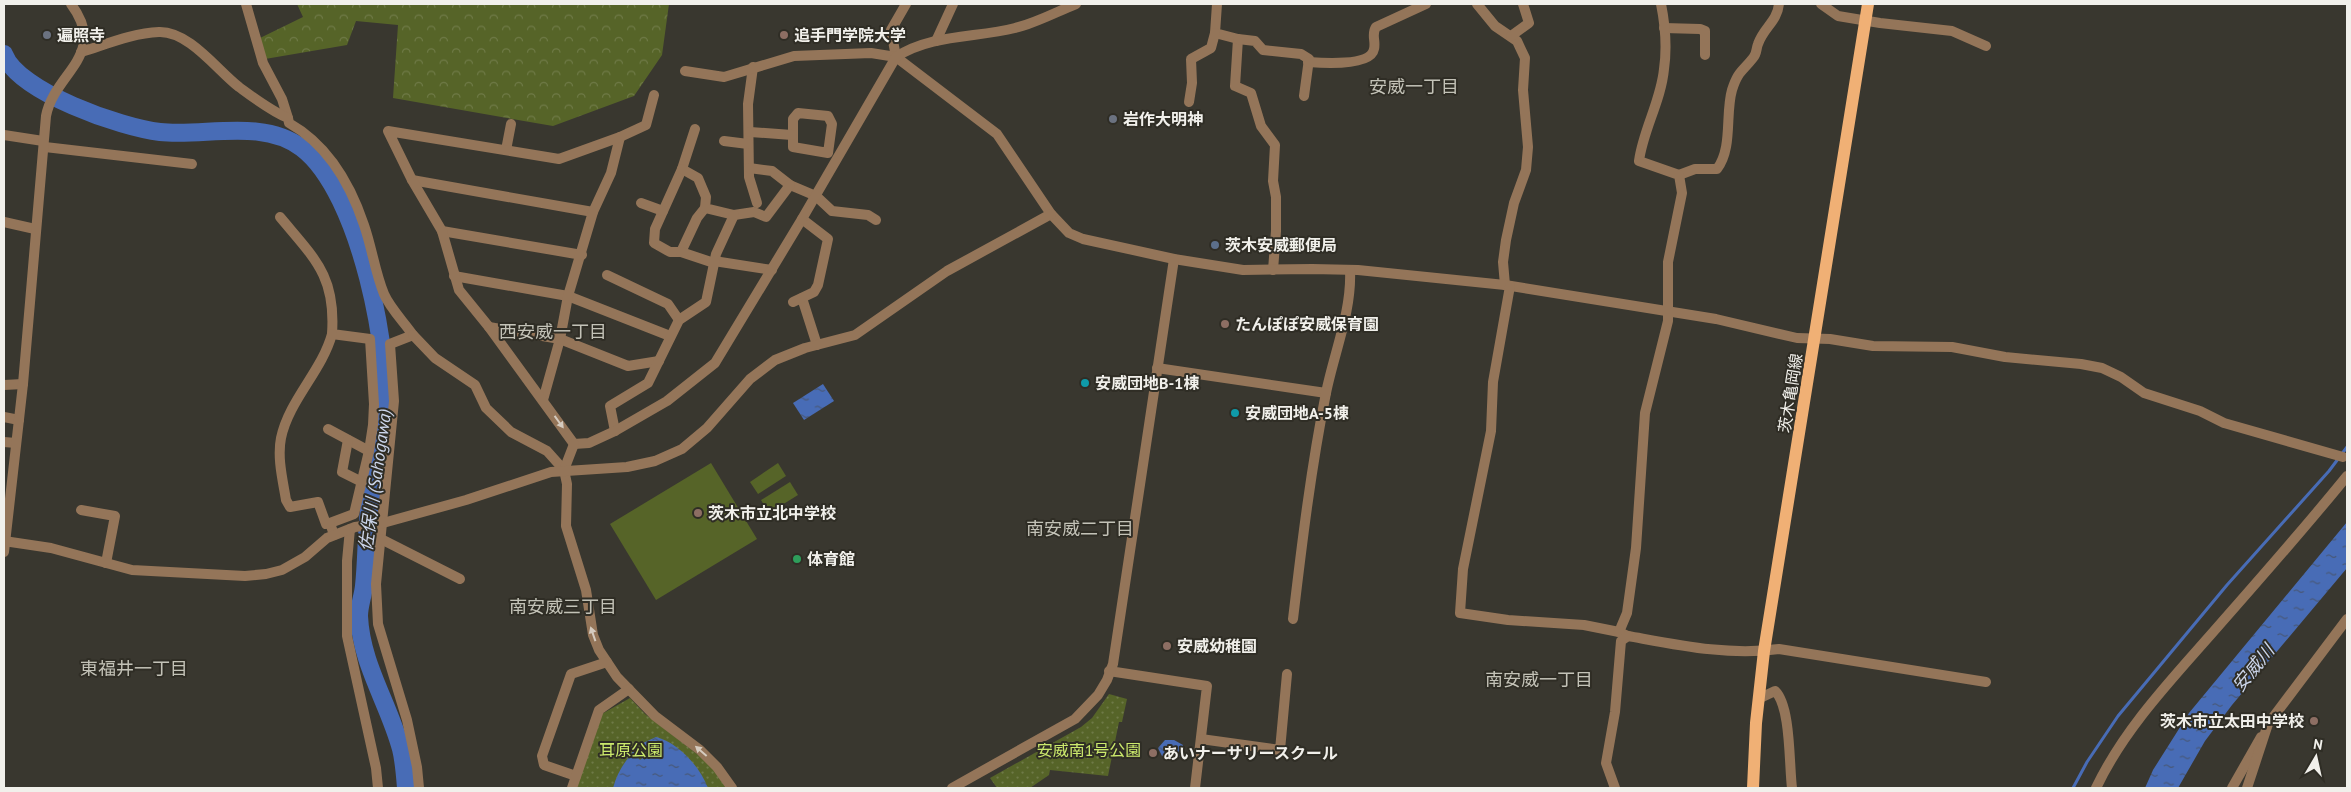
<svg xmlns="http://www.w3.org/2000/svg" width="2351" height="792" viewBox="0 0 2351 792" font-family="'PT Sans','Noto Sans JP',sans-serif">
	<defs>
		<pattern id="forest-crowns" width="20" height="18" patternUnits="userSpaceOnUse" patternTransform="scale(1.25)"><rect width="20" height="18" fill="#566428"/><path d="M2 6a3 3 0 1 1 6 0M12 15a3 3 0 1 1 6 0" fill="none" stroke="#6f7a47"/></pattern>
		<pattern id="park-dots" width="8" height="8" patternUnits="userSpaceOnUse" patternTransform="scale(1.25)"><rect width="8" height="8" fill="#566428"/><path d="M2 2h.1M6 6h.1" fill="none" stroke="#6f7a47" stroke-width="1.8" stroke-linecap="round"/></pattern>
		<pattern id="water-ripples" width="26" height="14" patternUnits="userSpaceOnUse" patternTransform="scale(1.25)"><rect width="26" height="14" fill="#486cb6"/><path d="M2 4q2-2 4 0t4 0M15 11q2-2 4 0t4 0" fill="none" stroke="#485878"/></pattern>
	</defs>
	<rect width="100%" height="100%" fill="#39372f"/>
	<g fill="#566428">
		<path d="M 711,463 L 757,539 L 656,600 L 610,524 Z"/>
		<path d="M 778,463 L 786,476 L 758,494 L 750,482 Z"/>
		<path d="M 790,482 L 798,495 L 769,513 L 761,500 Z"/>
	</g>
	<path fill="url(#forest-crowns)" d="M 297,4 L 669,4 L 662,55 L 634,96 L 553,126 L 393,98 L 398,25 L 356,21 L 347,45 L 265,59 L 260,38 L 303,17 Z"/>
	<g fill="url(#park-dots)">
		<path d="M 1109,694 L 1127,699 L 1122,722 L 1119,722 L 1108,776 L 1050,770 L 1049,775 L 1030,788 L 997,788 L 990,778 L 1081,727 L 1092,718 Z"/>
		<path d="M 630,698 L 645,714 L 710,764 L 726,788 L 577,788 L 600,715 Z"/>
	</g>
	<g fill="url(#water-ripples)">
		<path d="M 823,384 L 834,401 L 804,420 L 793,403 Z"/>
		<path d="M 2347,522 L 2347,568 L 2232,705 L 2205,741 L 2178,788 L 2145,788 L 2153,770 L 2189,713 Z"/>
		<path d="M 656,737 C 679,743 700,767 708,788 L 613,788 C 617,773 625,761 635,749 L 638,752 L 636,755 L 640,760 L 650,751 L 647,746 L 644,747 L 641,744 Z"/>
		<path d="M 1165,740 L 1174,740 L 1183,745 L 1183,756 L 1171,759 L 1162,756 L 1158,748 Z"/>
	</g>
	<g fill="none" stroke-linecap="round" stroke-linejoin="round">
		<path stroke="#486cb6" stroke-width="3" d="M 2073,788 L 2087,762 L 2118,716 L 2227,585 L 2329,471 L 2347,447"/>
		<path stroke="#486cb6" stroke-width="18" d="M 4,54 C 18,92 122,128 160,132 C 205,137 262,118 302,148 C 361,193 392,358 385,428 C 382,453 373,477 370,502 C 366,530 367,558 364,586 C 363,596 359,606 359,616 C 361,664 389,704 401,749 C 404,761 405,775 406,788"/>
		<g stroke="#947559" stroke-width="10">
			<path d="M 246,4 L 263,63 L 282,99 L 288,118"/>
			<path d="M 1217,4 L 1215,33 L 1238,39 L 1235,86 L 1251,93 L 1261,126 L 1275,145 L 1273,181 L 1276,197 L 1276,231 L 1273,270"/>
			<path d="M 1477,4 L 1495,26 L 1517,41 L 1525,58 L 1523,90 L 1528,147 L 1526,170 L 1514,203 L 1506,240 L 1503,262 L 1505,285"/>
			<path d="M 1821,4 L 1838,16 L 1880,23 L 1952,31 L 1986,46"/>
			<path d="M 1664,28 L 1700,29 L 1705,31 L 1705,55"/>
			<path d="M 1511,36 L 1529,23 L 1523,4"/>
			<path d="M 1238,39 L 1255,41 L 1263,50 L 1301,54 L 1309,59 L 1304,96"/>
			<path d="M 936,41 L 953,4"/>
			<path d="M 81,52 C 107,44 133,33 159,32 C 189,31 217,70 239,87 C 254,98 271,111 288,118 L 289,123 C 328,145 350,183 364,225 C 372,248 375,272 384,294 C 390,308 404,322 413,335 L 390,344 L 394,401 L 376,584 L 378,624 L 407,720 L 417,767 L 419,788"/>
			<path d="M 896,57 L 891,30 L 906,4"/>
			<path d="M 1308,62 C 1321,63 1371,67 1374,49 C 1376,41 1371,34 1376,27 L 1426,4"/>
			<path d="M 753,67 L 748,104 L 749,177 L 757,203"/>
			<path d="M 685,71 L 724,77 L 794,56 L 871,53 L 896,57 L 997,134 L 1051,214 L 1069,233 L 1083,239 L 1174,259 L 1243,270 L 1312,269 L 1358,270 L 1505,285 L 1716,319 L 1797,338 L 1830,339 L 1873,346 L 1952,347 L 2005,357 L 2081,364 L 2102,368 L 2121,377 L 2144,393 L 2200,411 L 2224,423 L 2343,457"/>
			<path d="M 1189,102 L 1192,83 L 1191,59 L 1211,48 L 1215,33"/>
			<path d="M 798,113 L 828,116 L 832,124 L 828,153 L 793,147 L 793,119 Z"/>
			<path d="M 695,129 L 682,169 L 655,229 L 654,243 L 670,252 L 681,252 L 697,218 L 705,208"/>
			<path d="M 750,132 L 792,135"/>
			<path d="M 4,135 L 43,141"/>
			<path d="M 724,141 L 748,144"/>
			<path d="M 45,147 L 192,164"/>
			<path d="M 506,150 L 511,124"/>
			<path d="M 749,168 L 772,171 L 790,185 L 816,196 L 832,211 L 868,215 L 876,220"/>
			<path d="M 682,169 L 698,178 L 706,197 L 705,208 L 734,215 L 754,212 L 766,217 L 790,185"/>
			<path d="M 1679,175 L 1695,169 L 1717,169 C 1733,148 1725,114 1732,90 C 1738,71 1742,72 1753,58 C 1757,54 1756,49 1758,44 C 1764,27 1777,22 1779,4"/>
			<path d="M 412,180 L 593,212"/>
			<path d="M 641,203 L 663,211"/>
			<path d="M 280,217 C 315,259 336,276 332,334 L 370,339 L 374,404 L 373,425 L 369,451 L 354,514 L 330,523 L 334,535"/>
			<path d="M 4,222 L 35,229"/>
			<path d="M 442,231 L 582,255"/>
			<path d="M 681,252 L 714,263"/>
			<path d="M 714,261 L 772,270"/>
			<path d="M 607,275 L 668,304 L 679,320"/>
			<path d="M 454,276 L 568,296 L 670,336"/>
			<path d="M 1510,286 L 1493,382 L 1491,431 L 1463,569 L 1460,613 L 1508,620 L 1584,625 L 1619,632 L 1628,636 C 1678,645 1728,656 1779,649 L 1986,682"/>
			<path d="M 802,298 L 817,345"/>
			<path d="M 793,302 L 814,292 L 818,285 L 828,239 L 802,219"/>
			<path d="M 489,327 L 560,339 L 628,366 L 659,361"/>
			<path d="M 413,335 L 435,358 L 475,385 L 486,408 L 511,432 L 547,451 L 564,470 L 567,484 L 566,526 L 586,590 L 593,635 L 599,650 L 617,677 L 655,716 L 700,750 L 717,767 L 732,788"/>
			<path d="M 1157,368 L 1326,393"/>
			<path d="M 4,385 L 23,384"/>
			<path d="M 543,400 L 560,339 L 568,296 L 593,212 L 611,173 L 620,137"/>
			<path d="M 4,417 L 19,420"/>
			<path d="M 328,429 L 369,451"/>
			<path d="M 615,431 L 610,406 L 648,383 L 679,320 L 706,302 L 716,254 L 734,215"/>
			<path d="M 348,440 L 342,472 L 362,482"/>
			<path d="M 4,442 L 16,443"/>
			<path d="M 574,444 L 589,443 L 615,431 L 667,401 L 715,363 L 802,219 L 896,57 C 931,34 976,38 1015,28 C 1036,23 1056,12 1076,4"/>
			<path d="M 574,444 L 489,327 L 459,290 L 442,231 L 412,180 L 388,131 L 559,159 L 620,137 L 646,125 L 654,95"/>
			<path d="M 564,470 L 574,444"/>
			<path d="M 81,510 L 115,516 L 106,563"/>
			<path d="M 330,523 L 326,524 L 318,502 L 290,507 L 286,500 C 283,481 277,458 281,438 C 289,400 322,371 332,334"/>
			<path d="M 350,529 L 347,561 L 347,636 L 376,768 L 378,788"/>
			<path d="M 381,539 L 460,579"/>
			<path d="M 4,541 L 51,548 L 132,570 L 245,576 L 266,574 L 282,570 L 305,557 L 327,538 L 355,527 L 383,523 L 466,500 L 551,472 L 627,467 L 655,461 L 682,449 L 707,428 L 750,379 L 775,360 L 805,348 L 855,335 L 947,271 L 1051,214"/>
			<path d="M 4,552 L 23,384 L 46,116 C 54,73 109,55 71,4"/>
			<path d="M 1293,619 C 1302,543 1311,468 1326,393 C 1334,353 1352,311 1350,270"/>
			<path d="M 1619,632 L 1627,613 L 1636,548 L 1645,413 L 1668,321 L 1668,262 L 1682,193 L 1679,175 L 1639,161 C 1643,130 1661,101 1664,69 C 1667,48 1665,24 1661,4"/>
			<path d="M 1109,671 L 1207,686 L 1195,788"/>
			<path d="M 1758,699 L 1775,691 C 1791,706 1789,765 1792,788"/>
			<path d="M 1201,739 L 1280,750 L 1287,674"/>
			<path d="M 576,776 L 544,765 L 542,756 L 571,674 L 607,662"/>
			<path d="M 572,788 L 599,710 L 629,689"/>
			<path d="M 952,788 L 1075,719 L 1098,695 L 1107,680 L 1113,664 L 1174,259"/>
			<path d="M 1615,788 L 1606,763 L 1615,712 L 1621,641 L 1628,636"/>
			<path d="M 2096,788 C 2124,729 2171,680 2214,631 C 2259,580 2304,529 2347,476"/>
			<path d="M 2232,788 L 2261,737"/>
			<path d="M 2247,788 L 2268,724 L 2347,619"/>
		</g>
		<path stroke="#f0b075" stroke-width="12" d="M 1753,788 L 1756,723 L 1764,651 L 1868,4"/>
	</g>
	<defs><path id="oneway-solid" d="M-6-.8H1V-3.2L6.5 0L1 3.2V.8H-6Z" transform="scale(1.25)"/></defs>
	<g fill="#d5cbbf">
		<use href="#oneway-solid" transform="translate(559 422) rotate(54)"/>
		<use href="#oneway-solid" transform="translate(593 634) rotate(-109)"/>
		<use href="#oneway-solid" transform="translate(701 751) rotate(-139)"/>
	</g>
	<g fill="#6b7280" stroke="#2f2d25" stroke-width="2">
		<circle cx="47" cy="35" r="5"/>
		<circle cx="1113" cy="119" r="5"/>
	</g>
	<g fill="#8d6e63" stroke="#2f2d25" stroke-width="2">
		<circle cx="784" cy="35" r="5"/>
		<circle cx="1225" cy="324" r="5"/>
		<circle cx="698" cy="513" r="5"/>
		<circle cx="1167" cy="646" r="5"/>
		<circle cx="2314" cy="721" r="5"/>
		<circle cx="1153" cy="753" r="5"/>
	</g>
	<circle fill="#5c6f8a" stroke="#2f2d25" stroke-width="2" cx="1215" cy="245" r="5"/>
	<g fill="#0f9aa8" stroke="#2f2d25" stroke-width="2">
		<circle cx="1085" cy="383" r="5"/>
		<circle cx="1235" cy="413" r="5"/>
	</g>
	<circle fill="#2e9e5b" stroke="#2f2d25" stroke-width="2" cx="797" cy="559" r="5"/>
	<g text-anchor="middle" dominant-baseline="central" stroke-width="4" stroke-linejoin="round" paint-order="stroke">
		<g font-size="16" font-weight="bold" fill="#f1f0eb" stroke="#2f2d25" text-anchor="start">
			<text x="57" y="35">遍照寺</text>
			<text x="794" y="35">追手門学院大学</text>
			<text x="1123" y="119">岩作大明神</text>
			<text x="1225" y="245">茨木安威郵便局</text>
			<text x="1235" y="324">たんぽぽ安威保育園</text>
			<text x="1095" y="383">安威団地B-1棟</text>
			<text x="1245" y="413">安威団地A-5棟</text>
			<text x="708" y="513">茨木市立北中学校</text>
			<text x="807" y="559">体育館</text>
			<text x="1177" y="646">安威幼稚園</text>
			<text x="2304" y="721" text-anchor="end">茨木市立太田中学校</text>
			<text x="1163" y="753">あいナーサリースクール</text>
		</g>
		<g font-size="16" fill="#f1f0eb" stroke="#2f2d25">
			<text transform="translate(1790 393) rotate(-81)">茨木亀岡線</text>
		</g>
		<g font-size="16" fill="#cbe96c" stroke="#2f2d25">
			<text x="631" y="750">耳原公園</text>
			<text x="1089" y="750">安威南1号公園</text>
		</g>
		<g font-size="18" fill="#c3c2b7" stroke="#2f2d25">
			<text x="1414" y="86">安威一丁目</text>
			<text x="553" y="331">西安威一丁目</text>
			<text x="1080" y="528">南安威二丁目</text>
			<text x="563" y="606">南安威三丁目</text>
			<text x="134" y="668">東福井一丁目</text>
			<text x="1539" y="679">南安威一丁目</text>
		</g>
		<g font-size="18" font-style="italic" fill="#ccd6eb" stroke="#2f2d25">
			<text transform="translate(375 480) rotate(-82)">佐保川 (Sahogawa)</text>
			<text transform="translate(2253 668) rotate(-51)">安威川</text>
		</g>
	</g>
	<rect width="2351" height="792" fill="none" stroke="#f1f0eb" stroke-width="10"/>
	<g transform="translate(2316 757) rotate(9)" stroke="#2f2d25" stroke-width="4" paint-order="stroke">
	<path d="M0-4L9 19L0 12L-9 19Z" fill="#f1f0eb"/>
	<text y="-8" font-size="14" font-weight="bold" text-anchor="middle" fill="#f1f0eb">N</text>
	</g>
</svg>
